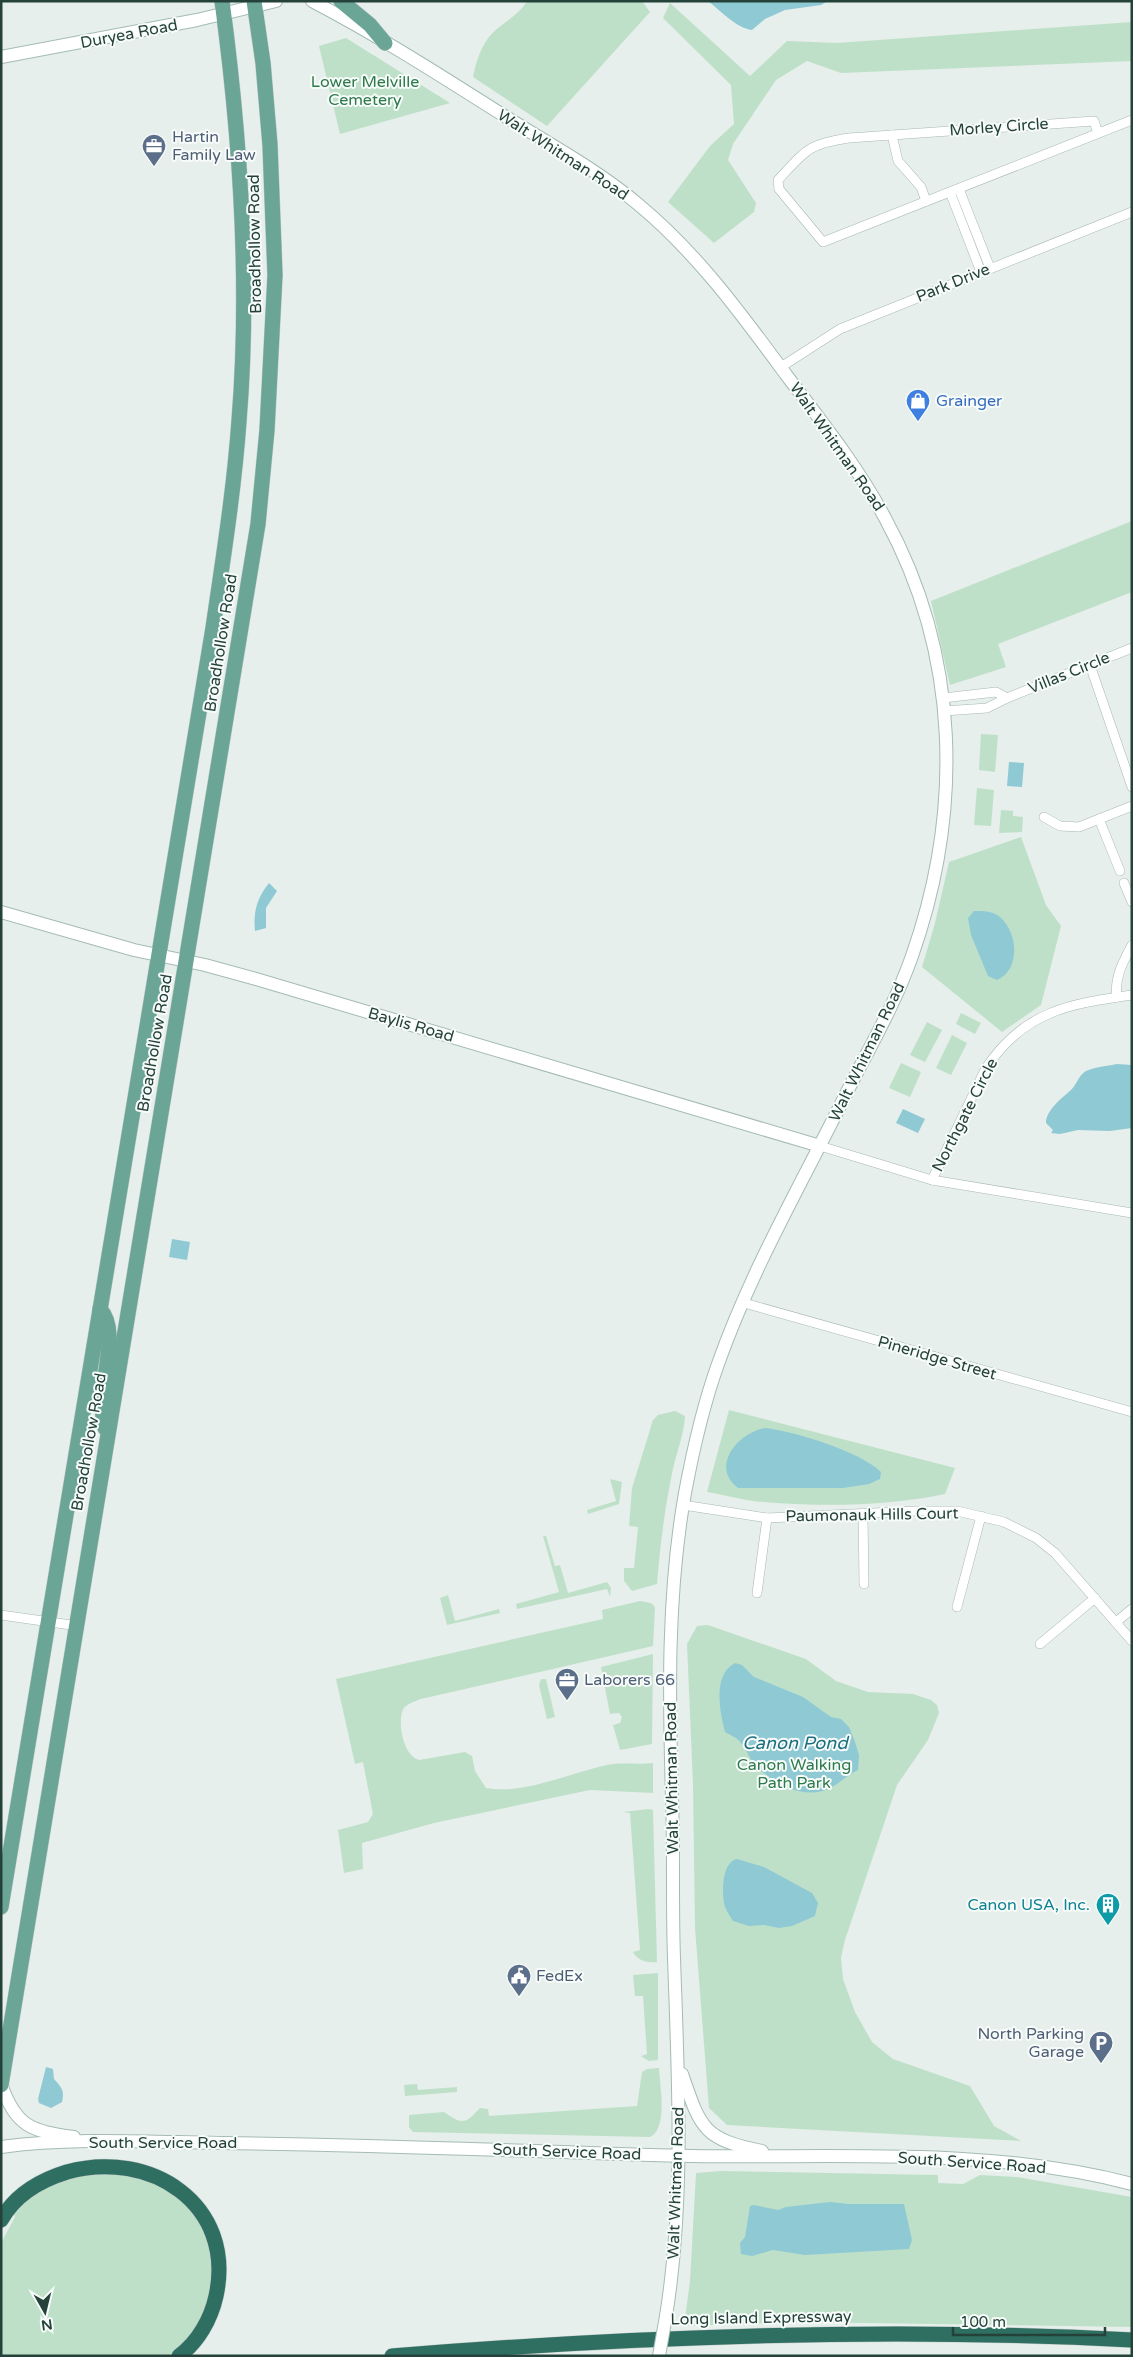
<svg xmlns="http://www.w3.org/2000/svg" width="1133" height="2357" viewBox="0 0 1133 2357" font-family="'Varela Round',sans-serif">
	<rect width="100%" height="100%" fill="#e6efeb"/>
	<g fill="#bfe0c8">
		<path d="M 527,1 L 642,1 L 650,12 L 547,126 L 473,77 C 477,59 482,41 498,28 C 508,20 520,13 527,1 Z"/>
		<path d="M 670,3 L 750,76 L 787,41 L 837,43 L 1132,22 L 1132,61 L 841,73 L 807,61 L 776,80 L 733,144 L 728,160 L 756,203 L 754,212 L 714,243 L 668,202 L 710,146 L 734,124 L 731,85 L 663,18 Z"/>
		<path d="M 346,38 L 450,103 L 340,134 L 319,46 Z"/>
		<path d="M 1132,521 L 1132,592 L 998,644 L 1006,667 L 950,685 L 931,601 Z"/>
		<path d="M 981,734 L 998,735 L 995,772 L 979,770 Z"/>
		<path d="M 977,788 L 994,790 L 991,826 L 974,825 Z"/>
		<path d="M 1001,810 L 1013,811 L 1013,816 L 1023,817 L 1022,832 L 999,833 Z"/>
		<path d="M 1021,837 L 1046,905 L 1061,926 L 1041,1005 L 1002,1032 L 922,967 L 935,923 L 949,862 Z"/>
		<path d="M 961,1013 L 981,1023 L 975,1034 L 956,1024 Z"/>
		<path d="M 927,1022 L 942,1030 L 925,1062 L 910,1055 Z"/>
		<path d="M 952,1035 L 967,1043 L 951,1075 L 936,1068 Z"/>
		<path d="M 901,1063 L 921,1072 L 910,1097 L 889,1088 Z"/>
		<path d="M 729,1410 L 955,1468 L 945,1494 C 887,1506 823,1507 764,1502 C 745,1501 726,1495 707,1492 Z"/>
		<path d="M 675,1411 L 685,1416 C 684,1434 677,1451 673,1469 C 665,1506 660,1546 657,1584 L 632,1591 L 624,1581 L 624,1568 L 634,1568 L 638,1527 L 629,1526 L 632,1488 L 653,1420 L 658,1415 Z"/>
		<path d="M 610,1479 L 622,1482 L 619,1504 L 588,1514 L 587,1510 L 616,1501 Z"/>
		<path d="M 543,1536 L 546,1536 L 555,1566 L 560,1565 L 568,1593 L 607,1582 L 611,1588 L 610,1597 L 607,1589 L 517,1609 L 516,1604 L 559,1592 Z"/>
		<path d="M 448,1595 L 455,1621 L 499,1609 L 500,1613 L 447,1625 L 440,1598 Z"/>
		<path d="M 640,1601 L 651,1603 L 655,1607 L 653,1646 L 421,1699 C 414,1702 404,1704 402,1712 C 398,1726 404,1756 419,1760 L 465,1752 L 472,1756 L 475,1771 L 486,1788 C 523,1795 570,1773 607,1765 C 621,1762 638,1765 653,1763 L 653,1793 L 590,1790 L 434,1823 L 362,1843 L 363,1869 L 344,1873 L 338,1830 L 368,1822 L 373,1814 L 363,1762 L 355,1764 L 336,1679 L 603,1619 L 602,1610 Z"/>
		<path d="M 708,1625 L 806,1659 L 836,1681 L 868,1692 L 913,1694 L 931,1700 L 937,1705 L 939,1713 L 928,1740 L 897,1785 L 845,1940 L 841,1958 L 843,1979 L 855,2012 L 872,2042 L 893,2059 L 970,2086 L 994,2126 L 1021,2141 L 727,2125 L 709,2108 L 695,1928 L 693,1784 L 687,1644 L 697,1626 Z"/>
		<path d="M 653,1654 L 652,1744 L 620,1750 L 613,1725 L 620,1723 L 622,1717 L 619,1713 L 610,1714 L 601,1667 Z"/>
		<path d="M 541,1679 L 546,1679 L 555,1717 L 547,1719 L 539,1685 Z"/>
		<path d="M 649,1809 L 653,1810 L 657,1962 C 647,1963 638,1961 633,1952 L 640,1950 L 630,1813 L 623,1812 Z"/>
		<path d="M 658,1973 L 658,2060 L 649,2061 L 641,2056 L 647,2054 L 643,1996 L 635,1996 L 633,1975 Z"/>
		<path d="M 659,2068 C 660,2086 668,2129 650,2137 L 413,2132 L 409,2127 L 409,2115 L 444,2112 C 463,2125 465,2124 480,2108 L 488,2109 L 489,2116 L 637,2106 L 642,2072 L 647,2069 Z"/>
		<path d="M 417,2084 L 418,2090 L 457,2087 L 457,2092 L 405,2096 L 404,2085 Z"/>
		<path d="M 721,2171 L 938,2175 L 938,2183 L 963,2184 L 980,2175 L 1017,2177 L 1132,2197 L 1132,2327 L 798,2322 L 684,2326 L 690,2281 L 696,2173 Z"/>
		<path d="M 111,2173 L 147,2178 L 180,2197 L 202,2223 L 214,2254 L 213,2290 L 197,2331 L 169,2356 L 1,2356 L 1,2243 L 15,2217 L 14,2214 C 48,2179 64,2177 111,2173 Z"/>
	</g>
	<g fill="#8ec9d4">
		<path d="M 708,1 L 826,1 L 826,2 L 821,5 L 785,10 L 765,19 L 752,30 C 736,28 721,11 708,1 Z"/>
		<path d="M 1009,762 L 1024,763 L 1022,787 L 1007,786 Z"/>
		<path d="M 269,883 L 277,891 L 266,908 L 266,928 L 255,931 C 253,912 257,898 269,883 Z"/>
		<path d="M 974,911 C 983,911 993,911 1000,917 C 1018,933 1021,969 997,980 L 988,976 L 971,935 L 968,918 Z"/>
		<path d="M 1117,1064 L 1132,1065 L 1132,1128 L 1110,1131 L 1078,1130 L 1060,1134 L 1051,1133 L 1053,1130 L 1046,1123 C 1046,1110 1062,1098 1071,1090 C 1077,1084 1078,1076 1086,1071 C 1095,1067 1107,1066 1117,1064 Z"/>
		<path d="M 903,1109 L 925,1119 L 918,1133 L 896,1123 Z"/>
		<path d="M 172,1239 L 190,1242 L 187,1260 L 169,1257 Z"/>
		<path d="M 766,1428 C 796,1432 859,1451 881,1472 L 880,1479 L 869,1484 L 843,1488 L 738,1488 C 709,1466 739,1432 766,1428 Z"/>
		<path d="M 735,1663 L 742,1665 L 754,1677 L 803,1697 L 831,1717 L 841,1719 L 849,1727 L 855,1742 L 859,1755 L 858,1770 C 848,1775 842,1781 832,1787 C 807,1802 774,1784 756,1766 C 749,1759 747,1749 741,1743 C 738,1738 730,1735 725,1732 C 720,1712 712,1675 735,1663 Z"/>
		<path d="M 737,1859 L 764,1867 L 812,1893 L 818,1903 L 815,1916 L 792,1926 L 779,1928 L 764,1925 L 749,1926 L 733,1921 C 730,1916 725,1909 724,1903 C 722,1891 722,1862 737,1859 Z"/>
		<path d="M 46,2067 L 53,2069 L 54,2079 C 61,2087 65,2090 62,2102 L 51,2108 L 39,2103 L 38,2099 Z"/>
		<path d="M 830,2202 L 849,2204 L 904,2204 L 912,2240 L 909,2249 L 805,2255 L 773,2250 L 752,2256 L 741,2254 L 740,2243 L 745,2237 L 750,2206 L 754,2205 L 778,2210 L 786,2207 Z"/>
	</g>
	<g fill="none" stroke-linecap="round" stroke-linejoin="round">
		<defs>
			<g id="street">
				<path d="M 1098,133 L 1094,121 L 849,138 C 808,144 806,150 778,180 L 779,189 L 823,242 L 1132,120"/>
				<path d="M 892,135 L 898,161 L 921,187 L 926,201"/>
				<path d="M 959,189 L 990,268"/>
				<path d="M 950,192 L 981,272"/>
				<path d="M 781,367 L 840,329 L 1132,212"/>
				<path d="M 1090,665 L 1132,787"/>
				<path d="M 943,698 L 996,692 L 1007,698"/>
				<path d="M 944,711 L 987,708 L 1007,698 L 1132,648"/>
				<path d="M 1044,817 L 1060,826 L 1079,827 L 1132,806"/>
				<path d="M 1099,819 L 1120,871"/>
				<path d="M 1124,883 L 1132,902"/>
				<path d="M 1117,997 C 1114,978 1123,962 1132,945"/>
				<path d="M 820,1146 L 932,1180 L 1132,1213"/>
				<path d="M 932,1180 L 986,1068 C 1024,1011 1069,1004 1132,995"/>
				<path d="M 744,1303 L 1132,1412"/>
				<path d="M 683,1505 L 767,1518 L 916,1511 L 957,1511 L 1004,1522 L 1036,1538 L 1055,1553 L 1132,1641"/>
				<path d="M 863,1513 L 864,1584"/>
				<path d="M 757,1593 L 767,1518"/>
				<path d="M 957,1607 L 981,1516"/>
				<path d="M 1,1615 L 78,1626"/>
				<path d="M 1116,1622 L 1132,1609"/>
				<path d="M 1040,1644 L 1095,1598"/>
			</g>
			<g id="secondary">
				<path d="M 312,1 C 379,36 443,77 506,117 C 551,145 599,171 639,205 C 698,254 742,315 787,376 C 822,422 858,467 885,518 C 960,655 963,811 912,956 C 896,1002 871,1045 849,1088 C 804,1179 752,1268 718,1364 C 703,1406 693,1450 685,1493 C 667,1594 669,1696 672,1798 C 674,1851 672,1905 674,1958 C 678,2077 685,2198 666,2316"/>
				<path d="M 1,57 L 197,20 L 276,1"/>
				<path d="M 1,912 L 134,950 L 205,965 L 256,979 L 820,1146"/>
				<path d="M 682,2074 C 701,2129 703,2139 762,2151"/>
				<path d="M 1,2084 C 16,2127 31,2131 74,2137"/>
				<path d="M 1,2147 C 71,2137 152,2142 223,2143 C 366,2145 508,2150 650,2155 C 808,2161 977,2143 1132,2184"/>
			</g>
			<g id="primary">
				<path d="M 341,1 L 370,25 L 385,43"/>
				<path d="M 100,1309 C 123,1334 94,1390 105,1428"/>
				<path d="M 1,1907 L 213,628 C 223,559 234,491 239,421 C 250,286 240,135 222,1"/>
				<path d="M 1,2085 L 258,524 L 267,430 L 275,275 L 270,145 L 263,63 L 254,1"/>
			</g>
			<g id="highway">
				<path d="M 1,2220 C 15,2195 41,2180 67,2172 C 150,2149 236,2204 216,2296 C 211,2319 198,2342 179,2356"/>
				<path d="M 392,2356 C 638,2336 885,2327 1132,2340"/>
			</g>
		</defs>
		<use href="#street" stroke="#a8b8b2" stroke-width="10"/>
		<use href="#secondary" stroke="#a4bbb3" stroke-width="14"/>
		<use href="#primary" stroke="#c2cac8" stroke-width="16"/>
		<use href="#highway" stroke="#c2cac8" stroke-width="16"/>
		<use href="#street" stroke="#fff" stroke-width="9"/>
		<use href="#secondary" stroke="#fff" stroke-width="12"/>
		<use href="#primary" stroke="#6aa596" stroke-width="15"/>
		<use href="#highway" stroke="#2f6f62" stroke-width="15"/>
		<defs>
			<path id="secondary-bridge" d="M 659,2356 L 666,2316"/>
		</defs>
		<use href="#secondary-bridge" stroke="#a4bbb3" stroke-width="14" stroke-linecap="butt"/>
		<use href="#secondary-bridge" stroke="#fff" stroke-width="12"/>
	</g>
	<defs>
		<symbol id="office-pin" viewBox="-11 -11 22 30"><path d="M0 17L-7.5 6A9.5 9.5 0 1 1 7.5 6Z" fill="#5c6f8a" stroke="#f7fbf9"/><path d="M-6-3h4V-5.5h4V-3h4V5H-6ZM-1-4.5V-3h2v-1.5ZM-6 0V1H6V0Z" fill="#fff"/></symbol>
		<symbol id="shop-pin" viewBox="-11 -11 22 30"><path d="M0 17L-7.5 6A9.5 9.5 0 1 1 7.5 6Z" fill="#3f7fe0" stroke="#f7fbf9"/><path d="M-5-2.5h2.3a2.7 3.5 0 0 1 5.4 0H5L5.5 6h-11ZM-1.5-2.5h3a1.5 2.3 0 0 0-3 0Z" fill="#fff"/></symbol>
		<symbol id="building-pin" viewBox="-11 -11 22 30"><path d="M0 17L-7.5 6A9.5 9.5 0 1 1 7.5 6Z" fill="#0f9aa8" stroke="#f7fbf9"/><path d="M-4-6H4V6H1V3H-1V6H-4ZM-2.5-4.3h1.7v1.8h-1.7ZM.8-4.3h1.7v1.8H.8ZM-2.5-1h1.7V.8h-1.7ZM.8-1h1.7V.8H.8Z" fill="#fff"/></symbol>
		<symbol id="civic-pin" viewBox="-11 -11 22 30"><path d="M0 17L-7.5 6A9.5 9.5 0 1 1 7.5 6Z" fill="#5c6f8a" stroke="#f7fbf9"/><path d="M-.6-6.5H3V-4.5H.6V-3L4-1V1h2V6H-6V1h2V-1L-.6-3ZM-1.2 2.5V6h2.4V2.5Z" fill="#fff"/></symbol>
		<symbol id="parking-pin" viewBox="-11 -11 22 30"><path d="M0 17L-7.5 6A9.5 9.5 0 1 1 7.5 6Z" fill="#5c6f8a" stroke="#f7fbf9"/><path d="M-3.5-5.5H1a3.5 3.5 0 0 1 0 7H-1V5.5H-3.5ZM-1-3.4V-.6H.8a1.4 1.4 0 0 0 0-2.8Z" fill="#fff"/></symbol>
	</defs>
	<g fill-rule="evenodd">
		<use href="#office-pin" x="140" y="132" width="28" height="38"/>
		<use href="#shop-pin" x="904" y="387" width="28" height="38"/>
		<use href="#office-pin" x="553" y="1666" width="28" height="38"/>
		<use href="#building-pin" x="1094" y="1891" width="28" height="38"/>
		<use href="#civic-pin" x="505" y="1962" width="28" height="38"/>
		<use href="#parking-pin" x="1087" y="2029" width="28" height="38"/>
	</g>
	<g text-anchor="middle" dominant-baseline="central" stroke-width="4" stroke-linejoin="round" paint-order="stroke">
		<g font-size="16" fill="#24423a" stroke="#f7fbf9">
			<text transform="translate(129 34) rotate(-11)">Duryea Road</text>
			<text transform="translate(999 127) rotate(-4)">Morley Circle</text>
			<text transform="translate(563 155) rotate(33)">Walt Whitman Road</text>
			<text transform="translate(255 244) rotate(-91)">Broadhollow Road</text>
			<text transform="translate(953 283) rotate(-22)">Park Drive</text>
			<text transform="translate(837 447) rotate(55)">Walt Whitman Road</text>
			<text transform="translate(221 643) rotate(-81)">Broadhollow Road</text>
			<text transform="translate(1069 673) rotate(-22)">Villas Circle</text>
			<text transform="translate(411 1025) rotate(16)">Baylis Road</text>
			<text transform="translate(155 1043) rotate(-80)">Broadhollow Road</text>
			<text transform="translate(867 1052) rotate(-64)">Walt Whitman Road</text>
			<text transform="translate(965 1115) rotate(-63)">Northgate Circle</text>
			<text transform="translate(937 1358) rotate(16)">Pineridge Street</text>
			<text transform="translate(89 1442) rotate(-80)">Broadhollow Road</text>
			<text transform="translate(872 1515) rotate(-1)">Paumonauk Hills Court</text>
			<text transform="translate(672 1778) rotate(-91)">Walt Whitman Road</text>
			<text x="163" y="2143">South Service Road</text>
			<text transform="translate(567 2152) rotate(2)">South Service Road</text>
			<text transform="translate(972 2163) rotate(4)">South Service Road</text>
			<text transform="translate(676 2183) rotate(-88)">Walt Whitman Road</text>
			<text transform="translate(761 2318) rotate(-1)">Long Island Expressway</text>
		</g>
		<g font-size="16" fill="#2d7a4b" stroke="#f7fbf9">
			<text x="365" y="82">Lower Melville<tspan x="365" dy="18">Cemetery</tspan></text>
			<text x="794" y="1765">Canon Walking<tspan x="794" dy="18">Path Park</tspan></text>
		</g>
		<g font-size="16" fill="#4e5e75" stroke="#f7fbf9" text-anchor="start">
			<text x="172" y="137">Hartin<tspan x="172" dy="18">Family Law</tspan></text>
			<text x="584" y="1680">Laborers 66</text>
			<text x="536" y="1976">FedEx</text>
			<text x="1084" y="2034" text-anchor="end">North Parking<tspan x="1084" dy="18">Garage</tspan></text>
		</g>
		<g font-size="16" fill="#366cbe" stroke="#f7fbf9" text-anchor="start">
			<text x="936" y="401">Grainger</text>
		</g>
		<g font-size="16" fill="#0d838f" stroke="#f7fbf9" text-anchor="end">
			<text x="1090" y="1905">Canon USA, Inc.</text>
		</g>
		<g font-size="18" font-style="italic" fill="#1c6f80" stroke="#f7fbf9">
			<text x="795" y="1743">Canon Pond</text>
		</g>
	</g>
	<rect width="1133" height="2357" fill="none" stroke="#24423a" stroke-width="5"/>
	<g transform="translate(45 2312) rotate(172)" stroke="#f7fbf9" stroke-width="4" paint-order="stroke">
	<path d="M0-4L9 19L0 12L-9 19Z" fill="#24423a"/>
	<text y="-8" font-size="14" font-weight="bold" text-anchor="middle" fill="#24423a">N</text>
	</g>
	<path d="M953 2327v8h152v-8" fill="none" stroke="#24423a" stroke-width="2.5"/>
	<text x="960" y="2327" font-size="15" fill="#24423a" stroke="#f7fbf9" stroke-width="4" paint-order="stroke">100 m</text>
</svg>
